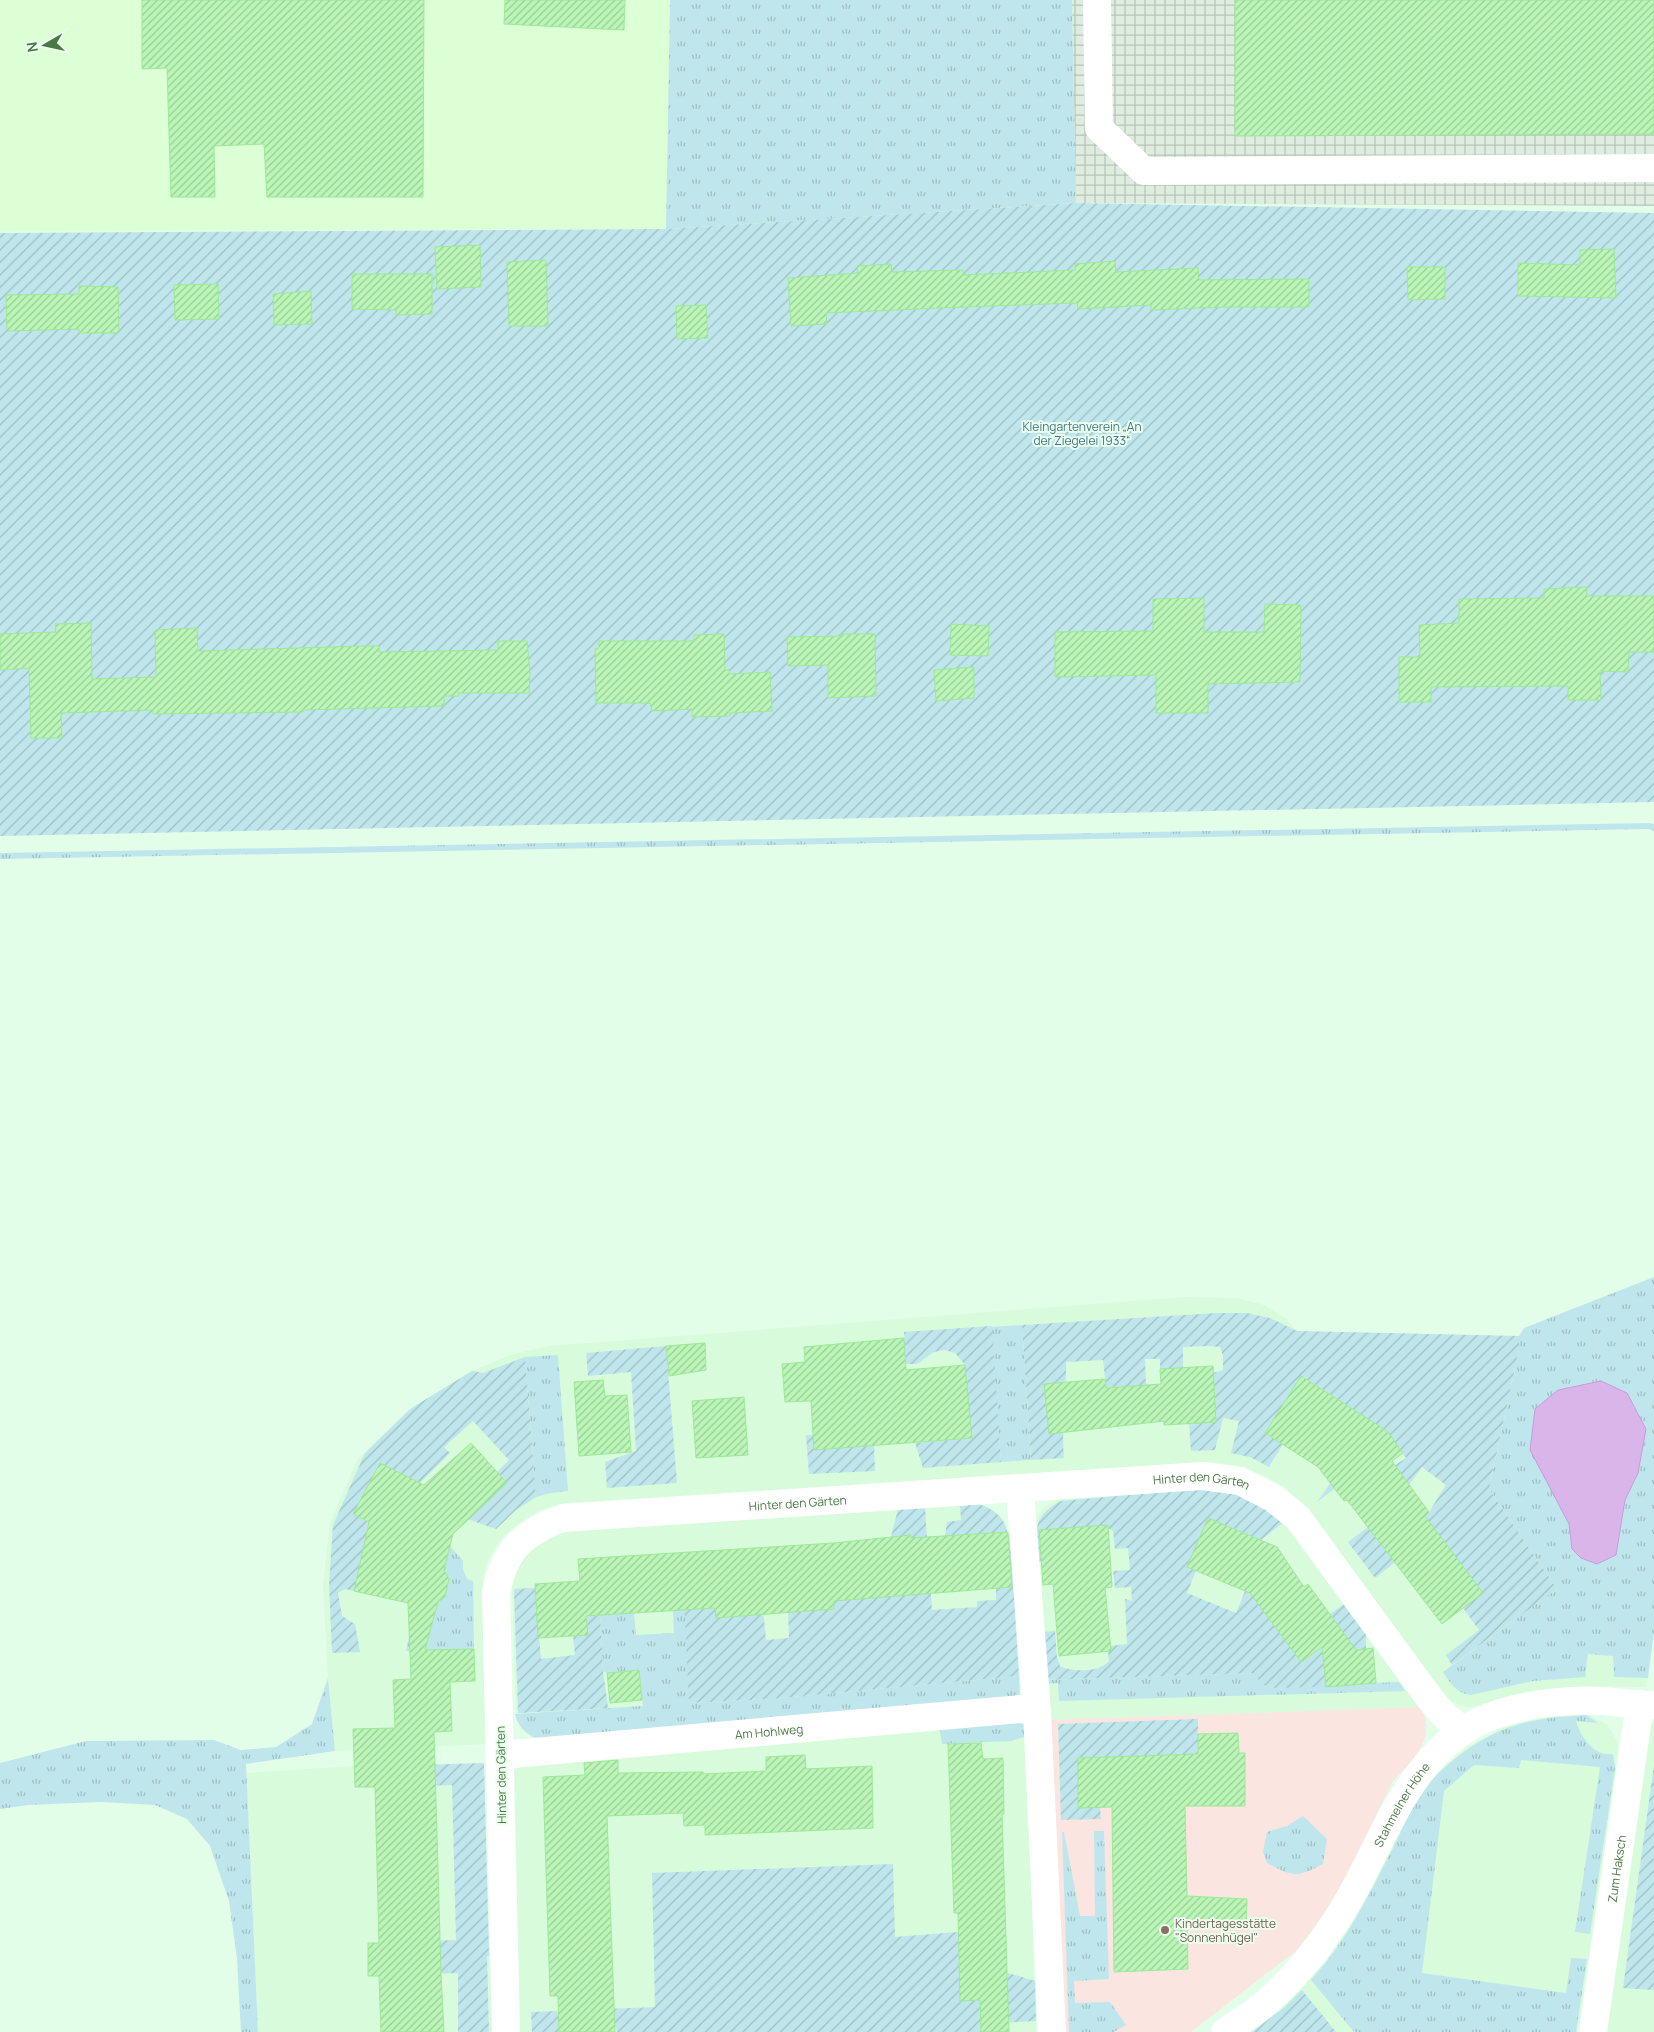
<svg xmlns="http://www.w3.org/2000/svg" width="1654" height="2032" viewBox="0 0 1654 2032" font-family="Manrope,sans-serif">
	<defs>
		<pattern id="industrial-grid" width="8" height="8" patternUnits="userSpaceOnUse" patternTransform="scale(1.25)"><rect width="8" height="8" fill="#deeddf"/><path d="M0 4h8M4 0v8" fill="none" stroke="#b6c5b7"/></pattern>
		<pattern id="grass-tufts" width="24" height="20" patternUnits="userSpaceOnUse" patternTransform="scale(1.25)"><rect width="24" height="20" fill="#c0e6ed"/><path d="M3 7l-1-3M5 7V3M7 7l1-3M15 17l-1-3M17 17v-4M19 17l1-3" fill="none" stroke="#9ebfc2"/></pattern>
		<pattern id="garden-furrows" width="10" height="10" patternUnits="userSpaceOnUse" patternTransform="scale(1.25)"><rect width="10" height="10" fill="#c0e6ed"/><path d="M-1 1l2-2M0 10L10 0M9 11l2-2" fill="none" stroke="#9ebfc2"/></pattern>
		<pattern id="building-hatch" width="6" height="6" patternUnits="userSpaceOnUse" patternTransform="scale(1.25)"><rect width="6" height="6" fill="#bbf6b8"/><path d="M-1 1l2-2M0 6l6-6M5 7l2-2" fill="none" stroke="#9acc97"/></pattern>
	</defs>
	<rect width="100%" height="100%" fill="#e3fee8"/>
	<g fill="#d7fbdb">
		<path d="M 1184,1297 L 1237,1298 L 1264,1305 L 1285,1318 L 1297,1331 L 1517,1336 L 1519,1349 L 1489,1489 L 1564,1598 L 1613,1656 L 1614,1677 L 1648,1678 L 1646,1687 L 1582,1686 L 1535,1691 L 1468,1708 L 1450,1701 L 1304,1505 L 1286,1488 L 1263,1475 L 1234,1465 L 1212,1462 L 565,1503 L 540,1510 L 520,1522 L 503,1537 L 489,1557 L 483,1577 L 489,1744 L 335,1751 L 328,1678 L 323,1584 L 330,1523 L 357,1460 L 410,1409 L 472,1371 L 513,1354 L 549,1346 Z"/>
		<path d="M 1210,1488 L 1284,1522 L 1420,1707 L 1048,1720 L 1034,1534 L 1036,1521 L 1043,1509 L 1051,1503 L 1063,1498 Z"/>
		<path d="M 979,1504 L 992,1509 L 1004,1519 L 1008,1534 L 1011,1551 L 1020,1697 L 531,1737 L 521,1728 L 516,1717 L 512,1589 L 515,1571 L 524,1556 L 535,1544 L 564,1530 Z"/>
		<path d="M 1587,1714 L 1607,1725 L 1618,1742 L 1616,1768 L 1578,2032 L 1247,2032 L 1293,1995 L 1327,1960 L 1356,1915 L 1410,1812 L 1429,1781 L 1466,1748 L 1500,1729 L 1543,1717 Z"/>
		<path d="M 1019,1718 L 1027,1736 L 1036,2032 L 519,2032 L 513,1774 L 522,1763 Z"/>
		<path d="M 1654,1720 L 1654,2032 L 1605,2032 L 1649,1728 Z"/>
		<path d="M 484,1763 L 492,2032 L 258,2032 L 246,1773 L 354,1766 Z"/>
	</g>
	<path fill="#dcffd6" d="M 0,0 L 670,0 L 666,229 L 0,231 Z"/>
	<path fill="url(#industrial-grid)" d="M 1072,0 L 1654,0 L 1654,206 L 1076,203 Z"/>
	<path fill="#fae5e0" d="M 1420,1707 L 1426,1720 L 1426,1736 L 1416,1757 L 1393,1781 L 1339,1890 L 1319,1921 L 1297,1950 L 1191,2032 L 1060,2032 L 1048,1720 Z"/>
	<g fill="url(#grass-tufts)">
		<path d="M 670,0 L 1072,0 L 1076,203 L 666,229 Z"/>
		<path d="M 1649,823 L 1654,824 L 1654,831 L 1648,829 L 0,859 L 0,853 Z"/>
		<path d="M 1654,1277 L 1654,1632 L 1648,1678 L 1614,1677 L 1613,1656 L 1588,1654 L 1585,1677 L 1533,1681 L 1471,1695 C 1456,1693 1451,1684 1443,1672 L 1557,1589 L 1489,1489 L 1519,1349 L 1519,1336 L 1524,1328 Z"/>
		<path d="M 1022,1325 L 1031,1460 L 1001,1462 L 991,1327 Z"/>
		<path d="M 558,1355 L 568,1491 L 551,1493 L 536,1497 L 525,1357 Z"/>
		<path d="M 450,1546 L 463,1561 L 463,1569 L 467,1579 L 473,1581 L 474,1649 L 406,1651 L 416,1605 L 438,1602 L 445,1597 L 449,1579 L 444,1570 Z"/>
		<path d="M 670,1558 L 682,1558 L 690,1703 L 771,1699 L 1019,1676 L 1020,1697 L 542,1741 C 529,1736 518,1728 515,1714 L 643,1706 L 639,1670 L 607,1673 L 603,1671 L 598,1578 L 608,1577 L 610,1615 L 634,1613 L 636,1635 L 674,1633 Z"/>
		<path d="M 1253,1673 L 1267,1688 L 1399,1682 L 1405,1691 L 1059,1701 L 1058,1683 L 1044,1684 L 1043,1680 Z"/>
		<path d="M 328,1678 L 335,1751 L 246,1764 L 258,2032 L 241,2032 L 237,1959 L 229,1901 L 210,1846 L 187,1819 L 155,1805 L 101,1802 L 28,1805 L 0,1809 L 0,1763 L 86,1741 L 214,1740 L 241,1750 L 276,1747 L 312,1724 Z"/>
		<path d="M 1586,1715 L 1598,1723 L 1576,1721 C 1580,1736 1594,1757 1613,1754 L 1615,1768 L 1590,1934 L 1575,1932 L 1600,1767 L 1521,1760 L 1519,1768 L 1474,1765 L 1444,1791 L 1422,1973 L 1566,1993 L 1571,1958 L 1587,1959 L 1576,2032 L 1354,2032 L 1311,1980 C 1347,1941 1369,1895 1393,1848 C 1404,1826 1414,1801 1430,1782 C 1449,1761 1475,1742 1500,1731 C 1528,1719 1557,1717 1586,1715 Z"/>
		<path d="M 1019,1718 L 1025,1723 L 1027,1736 L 1011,1741 L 942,1744 L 939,1726 Z"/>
		<path d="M 1303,1816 L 1327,1839 L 1323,1864 C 1296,1878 1293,1877 1267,1863 L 1263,1852 L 1267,1832 L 1287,1826 Z"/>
		<path d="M 1094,1831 L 1104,1831 L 1109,1979 L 1074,1981 L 1075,2003 L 1110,2002 L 1126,2025 L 1114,2032 L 1069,2032 L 1062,1832 L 1064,1832 L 1080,1916 L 1095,1916 Z"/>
	</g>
	<g fill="url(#garden-furrows)">
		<path d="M 1076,203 L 1654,213 L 1654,802 L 0,836 L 0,233 L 666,229 Z"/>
		<path d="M 1217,1313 L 1247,1313 L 1270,1318 L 1297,1331 L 1519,1336 L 1519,1349 L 1489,1489 L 1557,1589 L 1452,1665 L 1446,1655 L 1479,1630 L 1463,1608 L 1483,1593 L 1436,1531 L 1375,1578 L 1348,1542 L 1368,1527 L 1383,1547 L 1429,1512 L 1446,1485 L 1422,1467 L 1409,1485 L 1395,1465 L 1406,1458 L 1395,1443 L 1317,1502 L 1334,1478 L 1362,1415 L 1302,1376 L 1265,1433 L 1283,1444 L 1269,1467 L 1250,1457 L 1231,1453 L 1239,1421 L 1223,1418 L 1215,1450 L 1191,1451 L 1189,1423 L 1216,1420 L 1213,1373 L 1223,1370 L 1223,1356 L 1220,1347 L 1207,1346 L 1183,1347 L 1183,1368 L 1160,1369 L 1160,1359 L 1145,1359 L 1146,1386 L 1106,1387 L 1103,1360 L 1066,1362 C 1067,1395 1061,1426 1064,1458 L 1031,1460 L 1022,1325 Z"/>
		<path d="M 992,1326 L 1001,1462 L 923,1468 L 915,1443 L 971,1438 L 965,1365 L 955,1353 L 945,1350 L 934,1352 L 917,1364 L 906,1364 L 904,1332 Z"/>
		<path d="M 666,1346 L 677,1483 L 607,1488 L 605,1462 L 636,1451 L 631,1372 L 588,1376 L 586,1353 Z"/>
		<path d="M 525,1357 L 536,1497 L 516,1510 L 496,1529 L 467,1519 L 507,1483 L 497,1472 L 509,1460 L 473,1421 L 444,1447 L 450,1453 L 420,1483 L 380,1463 L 353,1514 L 370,1523 L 354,1591 L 345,1589 L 338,1593 L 342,1616 L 355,1624 L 360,1652 L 332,1653 L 329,1584 L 333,1525 L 365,1453 L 410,1409 L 472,1371 L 483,1373 Z"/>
		<path d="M 806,1435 L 813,1435 L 814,1450 L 874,1445 L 875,1471 L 809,1474 Z"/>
		<path d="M 1210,1488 C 1244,1492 1257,1503 1284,1522 L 1261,1540 L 1208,1518 L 1187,1567 L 1196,1571 L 1187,1593 L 1236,1613 L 1245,1591 L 1247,1592 L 1248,1590 L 1301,1662 L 1343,1632 L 1330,1614 L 1344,1604 L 1366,1632 L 1366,1649 L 1323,1652 L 1326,1687 L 1267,1688 L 1252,1673 L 1043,1680 L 1040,1632 L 1055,1631 L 1057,1657 L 1060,1666 C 1073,1673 1100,1672 1109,1661 L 1108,1652 L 1110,1651 L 1110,1646 L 1127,1644 L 1125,1599 L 1132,1601 L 1131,1587 L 1115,1588 L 1113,1571 L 1130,1570 L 1128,1548 L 1115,1549 L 1113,1531 L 1108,1528 L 1051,1561 L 1036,1562 C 1036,1533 1031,1516 1061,1501 Z"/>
		<path d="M 979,1504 C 1005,1514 1007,1525 1011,1551 L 1019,1676 L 771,1699 L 689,1703 L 682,1558 L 715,1606 L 716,1618 L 736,1616 L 762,1597 L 766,1640 L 789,1638 L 788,1612 L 834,1609 L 832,1570 L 912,1541 L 911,1535 L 891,1537 L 898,1509 L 925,1507 L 932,1610 L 977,1607 L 977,1601 L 996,1600 L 996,1533 L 945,1536 L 947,1522 L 961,1520 L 960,1506 Z"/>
		<path d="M 535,1588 L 541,1659 L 575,1655 L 573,1636 L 588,1635 L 585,1595 L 599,1594 L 603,1671 L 608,1708 L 518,1713 L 514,1589 Z"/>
		<path d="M 1198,1719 L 1198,1754 L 1078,1758 L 1078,1807 L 1100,1807 L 1101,1819 L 1061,1820 L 1058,1724 Z"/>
		<path d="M 484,1763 L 489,1956 L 487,1956 L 489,2032 L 458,2032 L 458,1973 L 401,1975 L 402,1942 L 456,1940 L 452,1785 L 390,1787 L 389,1766 Z"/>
		<path d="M 1654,1765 L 1654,1990 L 1623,1988 Z"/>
		<path d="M 893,1864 L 895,1937 L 958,1932 L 960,2001 L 1008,1999 L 1008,1973 L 1035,1981 L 1036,2021 L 981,2024 L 981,2032 L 617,2032 L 616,2027 L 560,2029 L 559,2032 L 532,2032 L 531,2012 L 655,2007 L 652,1873 Z"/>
		<path d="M 1302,1990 L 1336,2032 L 1252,2032 L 1286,2006 Z"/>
	</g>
	<path fill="#dab5ea" stroke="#ca9bdc" d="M 1601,1381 L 1627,1393 L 1646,1429 L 1638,1473 L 1625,1500 L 1616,1555 L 1597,1564 L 1581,1558 L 1572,1549 L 1569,1524 L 1530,1450 L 1535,1409 L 1558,1390 Z"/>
	<g fill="url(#building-hatch)" stroke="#9cea97">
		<path d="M 142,0 L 424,0 L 423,197 L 267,197 L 264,144 L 214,146 L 215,197 L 171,197 L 167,68 L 142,69 Z"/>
		<path d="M 505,0 L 625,0 L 624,30 L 504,24 Z"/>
		<path d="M 1235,0 L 1654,0 L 1654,134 L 1235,136 Z"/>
		<path d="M 480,245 L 481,287 L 437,289 L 435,247 Z"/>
		<path d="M 1614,249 L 1616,298 L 1518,296 L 1518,263 L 1580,265 L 1580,250 Z"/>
		<path d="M 546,260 L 548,326 L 509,326 L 507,262 Z"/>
		<path d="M 1115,261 L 1116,272 L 1198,268 L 1199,280 L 1309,279 L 1309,307 L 1223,307 L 1151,310 L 1151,305 L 1078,309 L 1077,303 L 964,307 L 826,313 L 827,324 L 791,326 L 788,278 L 858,273 L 857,266 L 891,264 L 892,272 L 963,270 L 963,275 L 1075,270 L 1075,264 Z"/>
		<path d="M 1407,267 L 1445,267 L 1445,299 L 1408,300 Z"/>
		<path d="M 352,274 L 432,274 L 432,314 L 396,315 L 396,310 L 352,309 Z"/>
		<path d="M 218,284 L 219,319 L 175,320 L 174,285 Z"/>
		<path d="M 79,286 L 118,287 L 119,333 L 79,333 L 79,329 L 7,331 L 6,295 L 79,294 Z"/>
		<path d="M 311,291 L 312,324 L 274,325 L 273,294 Z"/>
		<path d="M 706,305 L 708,338 L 677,339 L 676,306 Z"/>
		<path d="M 1586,587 L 1587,596 L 1654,596 L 1654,652 L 1629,652 L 1628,672 L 1600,671 L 1601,700 L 1568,700 L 1568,686 L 1431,687 L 1431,702 L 1399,702 L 1399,657 L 1420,657 L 1419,625 L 1459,623 L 1459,599 L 1544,598 L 1544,589 Z"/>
		<path d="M 1204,598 L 1204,632 L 1264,632 L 1265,604 L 1301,605 L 1300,682 L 1208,684 L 1208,713 L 1156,713 L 1156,675 L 1055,677 L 1055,632 L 1153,631 L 1153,599 Z"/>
		<path d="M 91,623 L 92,679 L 156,677 L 155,630 L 197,628 L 198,651 L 363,646 L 379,646 L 379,652 L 498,650 L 498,641 L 527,641 L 530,672 L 529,693 L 458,693 L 459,696 L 444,696 L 444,706 L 303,710 L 303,712 L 153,714 L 153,710 L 61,713 L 62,738 L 31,738 L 29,668 L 0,670 L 0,634 L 56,632 L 55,624 Z"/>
		<path d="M 951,624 L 989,626 L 988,656 L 950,655 Z"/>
		<path d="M 724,634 L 725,670 L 729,670 L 729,674 L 770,672 L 772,711 L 730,713 L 730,716 L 692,717 L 692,709 L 652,711 L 650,703 L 596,703 L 595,649 L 599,648 L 599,641 L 694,641 L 694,635 Z"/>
		<path d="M 841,634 L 875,634 L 876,696 L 828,698 L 828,665 L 788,666 L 787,637 L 841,636 Z"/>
		<path d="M 974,667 L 974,698 L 936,701 L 934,670 Z"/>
		<path d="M 904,1338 L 906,1370 L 965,1365 L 972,1438 L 814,1450 L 811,1401 L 785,1402 L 782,1364 L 805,1362 L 804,1347 Z"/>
		<path d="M 705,1343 L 706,1370 L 669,1376 L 666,1346 Z"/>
		<path d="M 1213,1366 L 1216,1422 L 1164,1425 L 1164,1421 L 1049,1434 L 1044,1384 L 1105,1379 L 1106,1388 L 1161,1384 L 1160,1369 Z"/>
		<path d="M 1301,1376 L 1387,1431 L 1403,1453 L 1392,1461 L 1429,1512 L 1425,1516 L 1483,1593 L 1442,1624 L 1347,1500 L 1344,1501 L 1318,1467 L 1265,1433 Z"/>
		<path d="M 603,1380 L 605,1396 L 627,1395 L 631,1452 L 579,1456 L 574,1382 Z"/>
		<path d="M 744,1397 L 748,1455 L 696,1458 L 692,1401 Z"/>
		<path d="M 471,1443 L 507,1483 L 453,1534 L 444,1570 L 449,1579 L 445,1597 L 438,1602 L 425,1650 L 474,1649 L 475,1681 L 450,1682 L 452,1731 L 434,1732 L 441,1974 L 444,2032 L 381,2032 L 379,1976 L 368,1976 L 368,1943 L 379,1943 L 375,1787 L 355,1787 L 353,1729 L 395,1728 L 393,1680 L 411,1679 L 408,1603 L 354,1591 L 369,1522 L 353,1514 L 380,1463 L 424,1485 Z"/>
		<path d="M 1208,1518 L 1277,1547 L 1304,1587 L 1308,1584 L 1356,1650 L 1373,1648 L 1376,1683 L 1326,1687 L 1322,1647 L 1301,1662 L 1250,1593 L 1187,1567 Z"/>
		<path d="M 1108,1525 L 1112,1587 L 1105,1588 L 1111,1651 L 1059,1656 L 1053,1584 L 1043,1585 L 1039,1530 Z"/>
		<path d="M 1008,1532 L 1012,1587 L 834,1601 L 834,1609 L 716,1618 L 715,1608 L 586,1616 L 588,1635 L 538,1638 L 535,1584 L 580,1581 L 578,1559 L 834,1543 L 911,1535 L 911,1538 Z"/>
		<path d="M 639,1670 L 642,1700 L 610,1703 L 607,1673 Z"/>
		<path d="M 1238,1733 L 1239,1753 L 1245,1753 L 1245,1806 L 1185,1806 L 1187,1896 L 1247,1899 L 1246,1929 L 1187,1925 L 1188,1969 L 1114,1972 L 1112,1807 L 1078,1808 L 1078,1758 L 1198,1754 L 1198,1734 Z"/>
		<path d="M 981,1743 L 983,1759 L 1003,1758 L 1004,1814 L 1002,1814 L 1009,2032 L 981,2032 L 980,2000 L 960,2001 L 958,1913 L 954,1913 L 948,1744 Z"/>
		<path d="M 805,1755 L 806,1769 L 872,1766 L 873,1828 L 705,1835 L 705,1825 L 684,1826 L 683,1813 L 607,1816 L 615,2032 L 559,2032 L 558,1996 L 550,1996 L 543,1777 L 585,1775 L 584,1763 L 618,1760 L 618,1773 L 703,1772 L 703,1774 L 766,1771 L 766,1757 Z"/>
	</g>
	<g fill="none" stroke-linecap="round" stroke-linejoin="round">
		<g stroke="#fff" stroke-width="28">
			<path d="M 1097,0 L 1099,128 L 1144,171 L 1654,168"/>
			<path d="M 1020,1490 L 1037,1712 L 1052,2032"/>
			<path id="s1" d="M 501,1755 L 1021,1709 L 1037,1712"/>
			<path id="s2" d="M 506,2032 L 496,1592 C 505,1549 523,1533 563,1518 L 1202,1476 L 1240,1481 L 1273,1498 L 1298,1518 L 1430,1699 L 1446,1717 L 1463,1730"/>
			<path id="s3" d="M 1225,2032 C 1239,2022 1255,2013 1268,2001 C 1292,1980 1314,1954 1332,1927 C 1383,1854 1403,1747 1497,1714 C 1530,1703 1566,1700 1601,1701 C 1619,1702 1636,1705 1654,1705"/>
			<path id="s4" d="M 1593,2032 L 1640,1704"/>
		</g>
	</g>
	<circle fill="#8d6e63" stroke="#ebffee" stroke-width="2" cx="1165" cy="1930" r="5"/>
	<g text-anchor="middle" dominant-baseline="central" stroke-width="4" stroke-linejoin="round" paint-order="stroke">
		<g font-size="12" fill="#42788c" stroke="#ebffee">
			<text x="1082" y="426">Kleingartenverein „An<tspan x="1082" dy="14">der Ziegelei 1933“</tspan></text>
		</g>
		<g font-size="12" fill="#4b7946" stroke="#ebffee">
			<text stroke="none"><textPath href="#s2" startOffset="1186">Hinter den Gärten</textPath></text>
			<text stroke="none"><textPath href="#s2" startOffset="781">Hinter den Gärten</textPath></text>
			<text stroke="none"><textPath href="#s1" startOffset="269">Am Hohlweg</textPath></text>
			<text transform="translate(501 1775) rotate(-91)">Hinter den Gärten</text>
			<text stroke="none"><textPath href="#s3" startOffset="292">Stahmelner Höhe</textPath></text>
			<text stroke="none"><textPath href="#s4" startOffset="165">Zum Haksch</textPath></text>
		</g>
		<g font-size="12" fill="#785e54" stroke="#ebffee" text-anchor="start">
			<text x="1175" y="1923">Kindertagesstätte<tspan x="1175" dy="14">"Sonnenhügel"</tspan></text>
		</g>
	</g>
	<g transform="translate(45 45) rotate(261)" stroke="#ebffee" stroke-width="4" paint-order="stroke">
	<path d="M0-4L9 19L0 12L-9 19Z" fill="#4b7946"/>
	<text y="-8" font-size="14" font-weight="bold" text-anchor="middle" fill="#4b7946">N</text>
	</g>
</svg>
